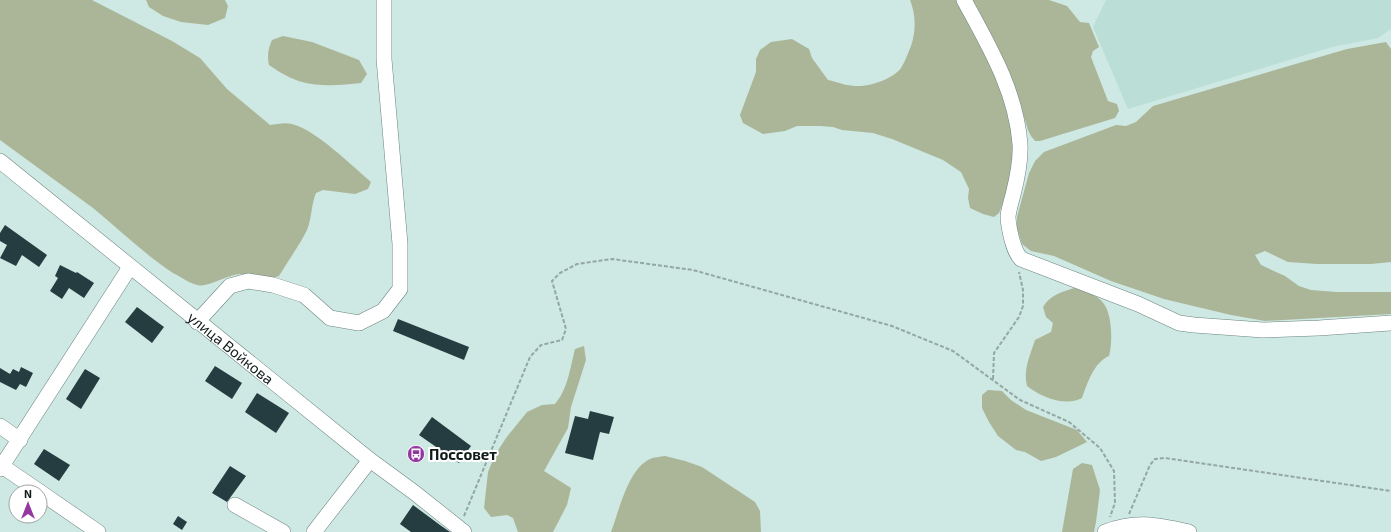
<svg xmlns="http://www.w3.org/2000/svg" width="1391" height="532" viewBox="0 0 1391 532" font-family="'Exo 2',sans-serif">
	<rect width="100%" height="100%" fill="#cee8e3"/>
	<path fill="#bbded6" d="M 1106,0 L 1391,0 L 1391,29 L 1378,38 L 1332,47 L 1128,109 L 1093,27 Z"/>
	<g fill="#abb699">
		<path d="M 0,0 L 92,0 L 172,41 L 200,58 L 227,89 L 270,125 C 277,124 285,122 292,124 C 316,130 351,165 371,182 L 368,189 L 355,194 L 323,190 L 316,193 C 311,205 312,218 307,230 C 299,246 288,261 279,276 C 264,282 255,274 240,274 C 226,275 208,288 197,285 C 189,283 181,277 173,273 C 144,254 120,230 93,208 C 62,185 31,163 0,140 Z"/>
		<path d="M 146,0 L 225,0 L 228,6 L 225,18 L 208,25 L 181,22 L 163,16 L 149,7 Z"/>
		<path d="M 910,0 L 960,0 L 1004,86 L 1017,152 L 1004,201 L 999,213 L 994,217 L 983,214 L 970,208 L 968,198 L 969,189 L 961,172 L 943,160 L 892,139 L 873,133 L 842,130 L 833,127 L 820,126 L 797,126 L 785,131 L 763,134 L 743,123 L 740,115 L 756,72 L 756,59 L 760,50 L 771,42 L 792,39 L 809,49 L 812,58 L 828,80 C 837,82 847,86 856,86 C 869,87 893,79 901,68 C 905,62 908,53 911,46 C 916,32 916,14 910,0 Z"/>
		<path d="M 970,0 L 1049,0 L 1067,6 L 1080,22 L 1089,23 L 1099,47 L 1093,51 L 1091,57 L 1108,101 L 1117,104 L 1119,111 L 1115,118 L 1040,141 L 1035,141 L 1031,136 L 1028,130 L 1014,84 Z"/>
		<path d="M 283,36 L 312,42 L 359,60 L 367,74 L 361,83 C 343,85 320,87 302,82 C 291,79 279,72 269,65 C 267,56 268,49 272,40 Z"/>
		<path d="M 1386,42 L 1391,49 L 1391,262 L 1371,264 L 1317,264 L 1288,262 L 1265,251 L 1255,255 L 1261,265 L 1285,276 L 1299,286 L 1311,290 L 1336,292 L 1391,292 L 1391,314 L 1265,321 L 1231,315 L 1164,299 L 1111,281 L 1054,256 L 1031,251 L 1022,244 L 1017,228 L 1017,217 L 1029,173 L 1035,161 L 1044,152 L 1116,125 L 1126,126 L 1136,122 L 1153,106 L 1347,49 Z"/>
		<path d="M 1074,288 C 1084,290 1098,295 1104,304 C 1112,315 1113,343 1109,356 C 1094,362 1087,384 1082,398 C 1065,407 1041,397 1027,386 C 1023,369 1030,356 1035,340 L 1051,332 L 1053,323 L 1046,317 L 1043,307 C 1050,295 1062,292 1074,288 Z"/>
		<path d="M 584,346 L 586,360 L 571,407 L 568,428 L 544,471 L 571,488 L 567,505 L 553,532 L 518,532 L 513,518 L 507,515 L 491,517 L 484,508 L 488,472 L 495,455 L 506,438 L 527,412 L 542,405 L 555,404 C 568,389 570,368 575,349 Z"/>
		<path d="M 988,390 L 1002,391 L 1011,400 L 1026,410 L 1077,430 L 1087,442 L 1056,457 L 1041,461 L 1025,452 L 1016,450 L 998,436 L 989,422 L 982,408 L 982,395 Z"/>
		<path d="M 665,456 L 685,461 L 702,467 L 755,502 L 760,511 L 761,532 L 611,532 C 619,511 628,469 650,459 C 654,457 660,457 665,456 Z"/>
		<path d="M 1082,463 L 1092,465 L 1100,490 L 1096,522 L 1094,532 L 1062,532 L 1073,469 Z"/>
	</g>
	<g fill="#253c40">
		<path d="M 5,225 L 47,255 L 39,267 L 22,255 L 16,266 L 0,258 L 7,245 L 0,241 L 0,233 Z"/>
		<path d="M 60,265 L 76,273 L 77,272 L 94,283 L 84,298 L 69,288 L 62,299 L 50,291 L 58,278 L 55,276 Z"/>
		<path d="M 137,307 L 164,327 L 152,343 L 125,322 Z"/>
		<path d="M 398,319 L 469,347 L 464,360 L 393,331 Z"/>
		<path d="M 215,366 L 242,383 L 232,399 L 205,381 Z"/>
		<path d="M 21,367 L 33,373 L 26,387 L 20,384 L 16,390 L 0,382 L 0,368 L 10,374 L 13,369 L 19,372 Z"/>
		<path d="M 85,369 L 100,378 L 81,409 L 66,399 Z"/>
		<path d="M 257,393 L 289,413 L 276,433 L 245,412 Z"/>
		<path d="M 590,411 L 614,417 L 609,434 L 600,432 L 593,460 L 565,453 L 575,416 L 588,419 Z"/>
		<path d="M 432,417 L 471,446 L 459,463 L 419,435 Z"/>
		<path d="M 44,449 L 70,465 L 59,481 L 34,464 Z"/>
		<path d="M 230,466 L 246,476 L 227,502 L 212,493 Z"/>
		<path d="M 413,505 L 440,525 L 450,532 L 411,532 L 400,524 Z"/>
		<path d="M 178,516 L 187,522 L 182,530 L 173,524 Z"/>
	</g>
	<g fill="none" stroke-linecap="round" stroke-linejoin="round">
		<defs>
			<g id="minor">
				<path d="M 964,0 C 989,46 1016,91 1020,144 C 1021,160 1017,179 1013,195 C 1011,202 1009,209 1008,216 C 1008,224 1010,232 1012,240 C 1014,247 1016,254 1021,259 L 1138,304 L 1179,323 L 1194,325 L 1263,330 L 1319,328 L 1391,323"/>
				<path id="s1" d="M 0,161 L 370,460 L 415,493 L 464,532"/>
				<path d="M 197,322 L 230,286 L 248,281 L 273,285 L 304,295 L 330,318 L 359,323 L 383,311 L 400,289 L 400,244 L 384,59 L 384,0"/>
				<path d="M 0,426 L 20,440"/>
				<path d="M 2,466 L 40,492"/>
				<path d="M 0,469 L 130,267"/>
				<path d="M 40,492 L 98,532"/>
				<path d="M 235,505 L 283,532"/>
				<path d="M 314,532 L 370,460"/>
				<path d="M 1105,532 C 1136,520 1157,525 1189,532"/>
			</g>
		</defs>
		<use href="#minor" stroke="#6c847f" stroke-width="16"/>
		<g stroke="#93a7a3" stroke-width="2" stroke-dasharray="4 2" stroke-linecap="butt">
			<path d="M 993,379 L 994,353 L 1019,317 L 1023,306 L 1023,290 L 1019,272"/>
			<path d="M 1129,514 L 1150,465 L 1155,459 L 1165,458 L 1391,491"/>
			<path d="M 464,516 L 530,357 L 541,345 L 562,340 L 566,329 L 552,281 L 560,273 L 577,264 L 612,259 L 693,270 L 892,326 L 953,351 L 1020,400 L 1069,422 L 1100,448 L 1114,471 L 1115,503 L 1110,517"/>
		</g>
		<use href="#minor" stroke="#fff" stroke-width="15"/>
	</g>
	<defs>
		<symbol id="bus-disc" viewBox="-11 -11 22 22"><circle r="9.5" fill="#9537a1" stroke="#fff"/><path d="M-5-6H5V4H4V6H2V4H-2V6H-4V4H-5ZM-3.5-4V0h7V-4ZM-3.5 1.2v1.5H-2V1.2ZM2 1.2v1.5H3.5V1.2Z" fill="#fff"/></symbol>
	</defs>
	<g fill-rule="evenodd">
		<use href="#bus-disc" x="406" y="444" width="20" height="20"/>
	</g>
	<g text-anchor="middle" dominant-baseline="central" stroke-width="4" stroke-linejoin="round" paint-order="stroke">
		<g font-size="15" fill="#111b19" stroke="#fff">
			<text stroke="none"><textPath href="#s1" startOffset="297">улица Войкова</textPath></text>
		</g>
		<g font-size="15" font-weight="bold" fill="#111b19" stroke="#fff" text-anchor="start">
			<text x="429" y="454">Поссовет</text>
		</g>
	</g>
	<g transform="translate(28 504)"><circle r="19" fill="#ffffff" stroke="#a0a4a3"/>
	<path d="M0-3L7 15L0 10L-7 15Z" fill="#9537a1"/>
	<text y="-6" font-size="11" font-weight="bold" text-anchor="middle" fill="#111b19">N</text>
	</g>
</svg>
